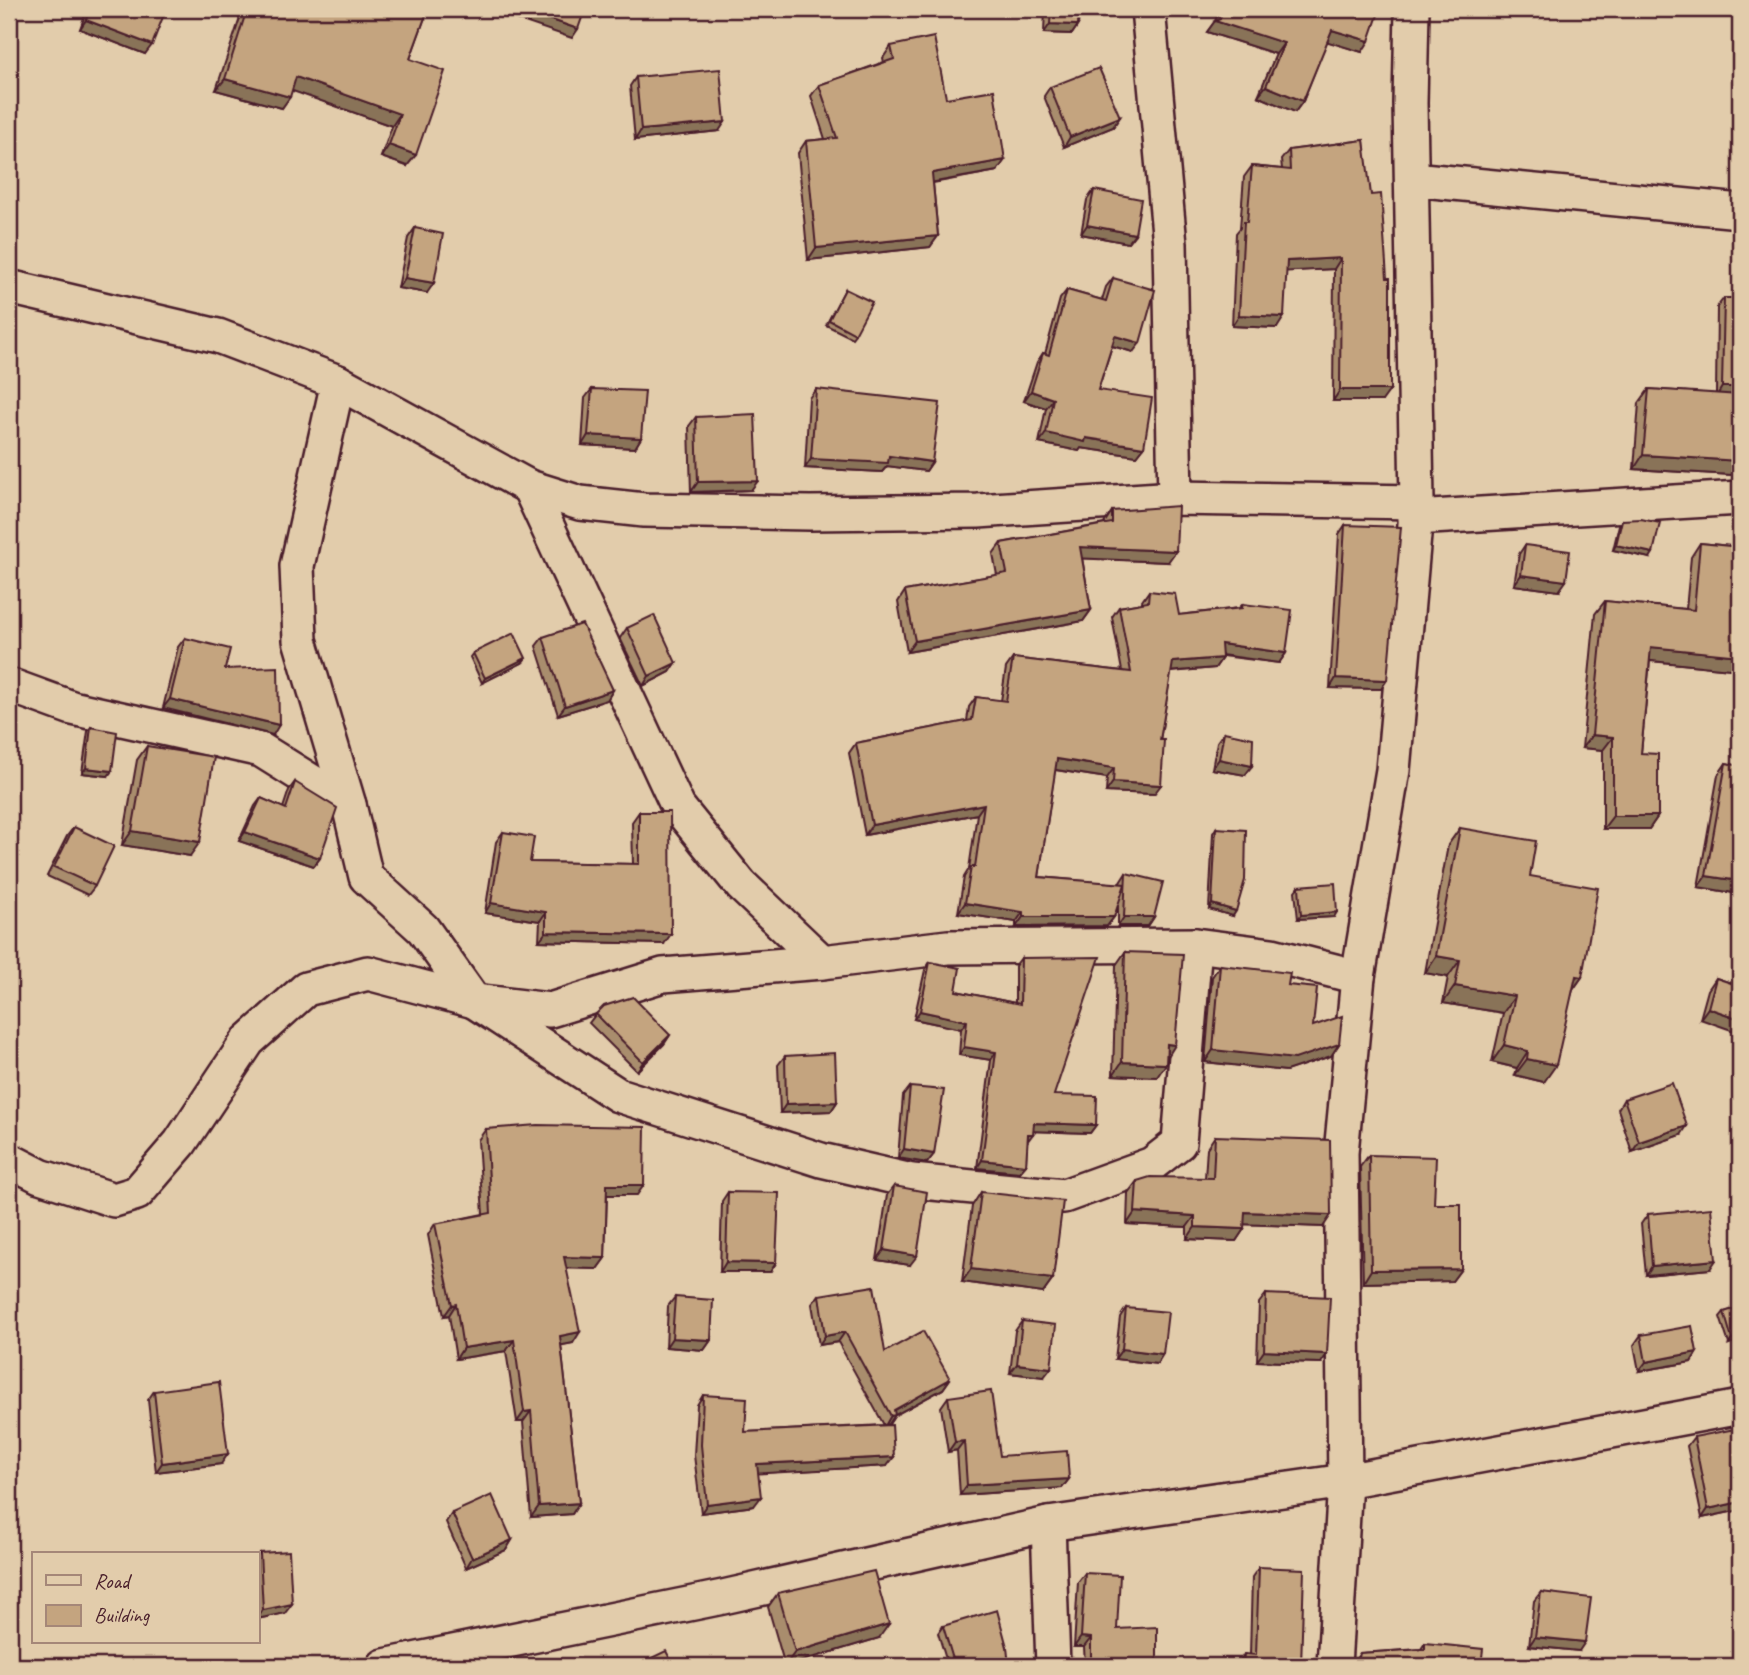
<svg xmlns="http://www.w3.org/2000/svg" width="1749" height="1675" viewBox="0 0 1749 1675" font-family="Caveat,sans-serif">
	<rect width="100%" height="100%" fill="#e2ccab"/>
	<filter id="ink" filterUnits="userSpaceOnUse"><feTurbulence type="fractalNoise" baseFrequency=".0143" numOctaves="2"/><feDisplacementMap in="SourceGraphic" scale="14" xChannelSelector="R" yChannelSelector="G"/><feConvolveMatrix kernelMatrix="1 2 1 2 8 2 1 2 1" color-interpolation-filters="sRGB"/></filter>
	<g filter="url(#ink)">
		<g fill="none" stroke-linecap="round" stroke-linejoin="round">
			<defs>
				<g id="minor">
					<path d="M 1148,9 L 1170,244 L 1175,498"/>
					<path d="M 1412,179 L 1740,211"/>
					<path d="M 9,287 L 218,336 L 338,382 L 529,487 L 580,503 L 644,510 L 810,513 L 978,511 L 1175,498 L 1417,502"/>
					<path d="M 338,382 L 297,566 L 300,640 L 349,805 L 366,877 L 423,929 L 474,1001 L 618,1095 L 821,1160 L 912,1181 L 1064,1196 L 1152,1164 L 1179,1143 L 1195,945"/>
					<path d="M 529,487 L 678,807 L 741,885 L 822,962"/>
					<path d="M 1415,518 L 1740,498"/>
					<path d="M 9,685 L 72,708 L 261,750 L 349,805"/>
					<path d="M 9,1160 L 40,1176 L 114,1200 L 137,1193 L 180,1143 L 248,1041 L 306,989 L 368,973 L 474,1001 L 550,1010 L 663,975 L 822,962 L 948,947 L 1195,945 L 1272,955 L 1358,977"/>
					<path d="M 1048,1524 L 1053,1666"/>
					<path d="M 384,1666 L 723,1597 L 1048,1524 L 1345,1481 L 1740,1407"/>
					<path d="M 1334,1666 L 1345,1481 L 1341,1153 L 1358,977 L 1393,770 L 1417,502 L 1410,103 L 1412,9"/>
				</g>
			</defs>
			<use href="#minor" stroke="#4a1f2b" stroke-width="38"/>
			<use href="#minor" stroke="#e2ccab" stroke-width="33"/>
		</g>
		<g fill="#a98d6d" stroke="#4a1f2b" stroke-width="2">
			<path d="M 87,9 L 166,9 L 145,54 L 80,29 Z"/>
			<path d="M 243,9 L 428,9 L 410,59 L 407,166 L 381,157 L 392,126 L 292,90 L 282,108 L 216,90 Z"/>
			<path d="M 1045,9 L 1079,9 L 1078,25 L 1072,34 L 1044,33 Z"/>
			<path d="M 1219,9 L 1380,9 L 1362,52 L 1327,41 L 1303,101 L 1295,112 L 1258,96 L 1276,54 L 1207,32 L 1215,21 Z"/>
			<path d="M 891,46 L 946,98 L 997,171 L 933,183 L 938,236 L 930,247 L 808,260 L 798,153 L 806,141 L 825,139 L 811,96 L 819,85 L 884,62 L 883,58 Z"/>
			<path d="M 636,77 L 719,131 L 635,140 L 630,86 Z"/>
			<path d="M 1050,87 L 1120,117 L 1113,127 L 1064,147 L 1044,96 Z"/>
			<path d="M 1364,140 L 1382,401 L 1333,401 L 1334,269 L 1286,271 L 1277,328 L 1232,326 L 1236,233 L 1240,228 L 1244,177 L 1252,166 L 1282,169 L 1281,160 L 1289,150 Z"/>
			<path d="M 1094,190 L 1135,234 L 1128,243 L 1081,234 L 1087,200 Z"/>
			<path d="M 415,228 L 427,293 L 398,288 L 408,238 Z"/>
			<path d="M 1113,278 L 1133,352 L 1112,346 L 1098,390 L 1144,447 L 1137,456 L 1081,448 L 1079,451 L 1039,443 L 1046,408 L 1024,401 L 1037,362 L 1043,353 L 1045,354 L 1060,299 L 1067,290 L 1102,300 L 1106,287 Z"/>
			<path d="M 845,289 L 855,334 L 852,338 L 826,325 Z"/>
			<path d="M 1724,298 L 1740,298 L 1740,464 L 1732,475 L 1634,469 L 1639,403 L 1649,389 L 1716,394 L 1717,307 Z"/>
			<path d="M 592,389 L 641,438 L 635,448 L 582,445 L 585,398 Z"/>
			<path d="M 816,389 L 932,462 L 926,471 L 887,466 L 882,472 L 805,468 L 809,398 Z"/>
			<path d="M 696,417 L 751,490 L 691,492 L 689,426 Z"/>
			<path d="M 1112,511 L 1168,562 L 1082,558 L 1091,610 L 1083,621 L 907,652 L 898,602 L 905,591 L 997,575 L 993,554 L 1001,543 L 1104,524 L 1105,522 Z"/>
			<path d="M 1622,520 L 1650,558 L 1613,550 L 1619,525 Z"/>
			<path d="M 1345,525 L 1381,689 L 1330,688 L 1339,534 Z"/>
			<path d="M 1700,543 L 1740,547 L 1740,670 L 1650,661 L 1641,753 L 1658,816 L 1649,829 L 1603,829 L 1603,750 L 1582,748 L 1595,614 L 1605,601 L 1686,609 L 1691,557 Z"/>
			<path d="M 1525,545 L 1559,591 L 1514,585 L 1519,554 Z"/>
			<path d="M 1149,591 L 1179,615 L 1239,608 L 1243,604 L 1286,653 L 1279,663 L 1222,656 L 1222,658 L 1215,668 L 1171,672 L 1160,740 L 1154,794 L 1106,792 L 1107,778 L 1055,770 L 1039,877 L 1119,884 L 1126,873 L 1154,917 L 1148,926 L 1118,926 L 1118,903 L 1114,917 L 1107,926 L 1016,927 L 1016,922 L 958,913 L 964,877 L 969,869 L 977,814 L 865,835 L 849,753 L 856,743 L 967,721 L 969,707 L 976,697 L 1001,701 L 1006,668 L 1013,658 L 1122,671 L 1112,617 L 1119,607 L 1142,603 L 1142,601 Z"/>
			<path d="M 627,628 L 676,663 L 670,672 L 643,686 L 620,638 Z"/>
			<path d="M 543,637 L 613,690 L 607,700 L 558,715 L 536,646 Z"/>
			<path d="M 185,638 L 225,669 L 273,735 L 163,708 L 178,647 Z"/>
			<path d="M 473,653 L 522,663 L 482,683 L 470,657 Z"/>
			<path d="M 91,727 L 108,776 L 82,773 L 88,731 Z"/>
			<path d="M 1224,732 L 1245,775 L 1212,769 L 1217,742 Z"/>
			<path d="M 147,746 L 190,856 L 122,845 L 137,760 Z"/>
			<path d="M 1726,763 L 1740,766 L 1740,894 L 1698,887 L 1718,775 Z"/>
			<path d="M 295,782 L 320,858 L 314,866 L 239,841 L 255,806 L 261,798 L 283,808 L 289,790 Z"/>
			<path d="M 639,812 L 664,944 L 539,941 L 540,921 L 485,913 L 496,842 L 503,832 L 530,862 L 633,864 L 632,822 Z"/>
			<path d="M 74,827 L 95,886 L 88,895 L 47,876 L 67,836 Z"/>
			<path d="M 1216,828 L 1233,916 L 1209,909 L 1213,833 Z"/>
			<path d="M 1460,828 L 1530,876 L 1582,977 L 1573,990 L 1544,1082 L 1515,1075 L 1517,1068 L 1492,1062 L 1503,1013 L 1443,1003 L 1448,977 L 1425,973 L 1448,845 Z"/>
			<path d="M 1299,886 L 1334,917 L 1298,919 L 1295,891 Z"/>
			<path d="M 1125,952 L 1166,1058 L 1157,1077 L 1113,1075 L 1116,965 Z"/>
			<path d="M 1021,958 L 1054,1095 L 1096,1125 L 1090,1133 L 1033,1131 L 1027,1142 L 1026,1165 L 1020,1172 L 977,1168 L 991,1060 L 959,1055 L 961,1029 L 914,1019 L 925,970 L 930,962 L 956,991 L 1015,1003 L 1015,966 Z"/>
			<path d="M 1220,965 L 1288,985 L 1313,1026 L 1339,1044 L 1331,1056 L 1286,1071 L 1205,1062 L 1212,977 Z"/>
			<path d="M 1716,978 L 1740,986 L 1700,1019 L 1708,990 Z"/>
			<path d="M 596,1014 L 670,1035 L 664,1044 L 637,1071 L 589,1023 Z"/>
			<path d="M 785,1056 L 837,1102 L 831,1111 L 780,1113 L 778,1065 Z"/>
			<path d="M 910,1087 L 934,1154 L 927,1163 L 898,1158 L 903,1096 Z"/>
			<path d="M 1624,1099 L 1681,1135 L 1632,1152 L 1618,1109 Z"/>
			<path d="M 486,1129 L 637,1195 L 607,1195 L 605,1258 L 597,1269 L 566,1268 L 573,1343 L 561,1345 L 579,1503 L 572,1514 L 531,1517 L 523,1422 L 517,1422 L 506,1351 L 456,1359 L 449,1315 L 444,1316 L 428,1235 L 435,1224 L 483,1214 L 478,1140 Z"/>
			<path d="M 1215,1136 L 1323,1227 L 1244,1224 L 1244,1229 L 1236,1241 L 1187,1239 L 1187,1227 L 1127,1224 L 1128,1193 L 1137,1181 L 1205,1178 L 1207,1148 Z"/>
			<path d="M 1369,1155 L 1434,1204 L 1461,1269 L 1452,1281 L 1363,1283 L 1360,1167 Z"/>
			<path d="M 894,1186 L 910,1265 L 877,1260 L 887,1195 Z"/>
			<path d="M 728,1192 L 776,1263 L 770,1272 L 720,1272 L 722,1201 Z"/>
			<path d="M 981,1192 L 1053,1279 L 1043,1293 L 962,1282 L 972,1206 Z"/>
			<path d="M 1648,1214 L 1710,1269 L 1646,1275 L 1641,1224 Z"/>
			<path d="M 1266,1294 L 1321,1363 L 1257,1361 L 1259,1303 Z"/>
			<path d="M 819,1295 L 885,1352 L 950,1379 L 943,1389 L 895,1415 L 889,1424 L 887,1466 L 758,1473 L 754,1506 L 701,1513 L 694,1455 L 697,1405 L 703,1395 L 745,1432 L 884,1425 L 838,1342 L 819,1345 L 812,1304 Z"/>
			<path d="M 675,1297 L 711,1340 L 704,1350 L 666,1347 L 668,1306 Z"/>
			<path d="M 1740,1307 L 1740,1340 L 1729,1344 L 1720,1317 L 1724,1312 Z"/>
			<path d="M 1126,1308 L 1157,1364 L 1115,1359 L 1120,1317 Z"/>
			<path d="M 1022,1321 L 1044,1377 L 1010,1373 L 1015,1331 Z"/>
			<path d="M 1641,1335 L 1697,1352 L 1691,1362 L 1639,1371 L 1634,1345 Z"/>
			<path d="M 154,1391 L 221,1464 L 156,1472 L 148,1400 Z"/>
			<path d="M 948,1397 L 1000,1456 L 1069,1479 L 1062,1488 L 960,1495 L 957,1450 L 948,1452 L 941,1407 Z"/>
			<path d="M 1694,1437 L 1740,1510 L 1702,1518 L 1687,1446 Z"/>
			<path d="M 452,1513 L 512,1540 L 506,1550 L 466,1568 L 446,1522 Z"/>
			<path d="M 260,1553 L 285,1613 L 257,1619 L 257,1556 Z"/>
			<path d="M 1259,1567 L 1301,1666 L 1237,1666 L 1238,1664 L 1244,1654 L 1250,1655 L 1252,1577 Z"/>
			<path d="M 1085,1573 L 1117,1629 L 1157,1666 L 1085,1666 L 1084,1647 L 1074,1647 L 1078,1582 Z"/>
			<path d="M 1541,1592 L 1579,1651 L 1529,1646 L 1534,1601 Z"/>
			<path d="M 778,1593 L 879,1638 L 785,1666 L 768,1607 Z"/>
			<path d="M 943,1626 L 1009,1666 L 948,1666 L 938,1633 Z"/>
			<path d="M 1425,1643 L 1481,1666 L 1353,1666 L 1354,1662 L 1360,1653 L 1421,1649 Z"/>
		</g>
		<g fill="#897359" stroke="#4a1f2b" stroke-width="2">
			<path d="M 486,9 L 520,9 L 578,29 L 572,38 Z"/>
			<path d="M 86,20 L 152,45 L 145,54 L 80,29 Z"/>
			<path d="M 1215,21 L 1284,43 L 1276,54 L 1207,32 Z"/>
			<path d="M 1050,24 L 1078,25 L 1072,34 L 1044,33 Z"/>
			<path d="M 1332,30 L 1369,41 L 1362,52 L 1325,41 Z"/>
			<path d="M 296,77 L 400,114 L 392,126 L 287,89 Z"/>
			<path d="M 225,79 L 290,97 L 282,108 L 216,90 Z"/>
			<path d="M 1266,86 L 1303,101 L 1295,112 L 1258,96 Z"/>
			<path d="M 1120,117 L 1113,127 L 1064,147 L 1070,137 Z"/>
			<path d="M 725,122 L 719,131 L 635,140 L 641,130 Z"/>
			<path d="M 389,145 L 416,155 L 407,166 L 381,157 Z"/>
			<path d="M 1005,160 L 997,171 L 924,184 L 932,173 Z"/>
			<path d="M 1087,225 L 1135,234 L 1128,243 L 1081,234 Z"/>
			<path d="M 938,236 L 930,247 L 808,260 L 816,248 Z"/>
			<path d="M 1341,258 L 1334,269 L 1279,272 L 1287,261 Z"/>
			<path d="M 405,278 L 434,283 L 427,293 L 398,288 Z"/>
			<path d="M 1239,315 L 1284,317 L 1277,328 L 1232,326 Z"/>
			<path d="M 1115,336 L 1140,343 L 1133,352 L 1109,345 Z"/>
			<path d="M 1722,387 L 1740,387 L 1740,397 L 1716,397 Z"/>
			<path d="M 1340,390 L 1390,390 L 1382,401 L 1333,401 Z"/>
			<path d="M 1031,391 L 1053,399 L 1046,408 L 1024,401 Z"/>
			<path d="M 1046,433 L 1086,438 L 1144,447 L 1137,456 L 1081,448 L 1079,451 L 1039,443 Z"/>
			<path d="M 588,435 L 641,438 L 635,448 L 582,445 Z"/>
			<path d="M 1643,455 L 1740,461 L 1740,464 L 1732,475 L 1634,469 Z"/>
			<path d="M 889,456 L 932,462 L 926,471 L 887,466 L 882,472 L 805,468 L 811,459 Z"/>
			<path d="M 758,481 L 751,490 L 691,492 L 698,482 Z"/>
			<path d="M 1616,545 L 1653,553 L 1650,558 L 1613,550 Z"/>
			<path d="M 1080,547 L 1176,551 L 1168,562 L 1072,558 Z"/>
			<path d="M 1521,575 L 1566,581 L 1559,591 L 1514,585 Z"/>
			<path d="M 1091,610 L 1083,621 L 907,652 L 915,641 Z"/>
			<path d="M 1221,644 L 1286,653 L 1279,663 L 1214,654 Z"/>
			<path d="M 1651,647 L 1740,656 L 1740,670 L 1642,660 Z"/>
			<path d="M 526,658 L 522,663 L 482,683 L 485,678 Z"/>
			<path d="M 1222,658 L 1215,668 L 1166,672 L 1173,662 Z"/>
			<path d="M 676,663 L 670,672 L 643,686 L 649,676 Z"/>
			<path d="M 1336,678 L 1387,680 L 1381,689 L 1330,688 Z"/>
			<path d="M 613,690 L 607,700 L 558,715 L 565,706 Z"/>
			<path d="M 170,699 L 279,725 L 273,735 L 163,708 Z"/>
			<path d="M 1592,735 L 1613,737 L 1603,750 L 1582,748 Z"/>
			<path d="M 1057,759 L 1114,768 L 1107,778 L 1050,769 Z"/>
			<path d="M 1219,759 L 1252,766 L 1245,775 L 1212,769 Z"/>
			<path d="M 86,768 L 112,771 L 108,776 L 82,773 Z"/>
			<path d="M 1113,782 L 1161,785 L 1154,794 L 1106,792 Z"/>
			<path d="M 984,804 L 977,814 L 865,835 L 872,825 Z"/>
			<path d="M 1613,816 L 1658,816 L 1649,829 L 1603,829 Z"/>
			<path d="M 132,831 L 200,842 L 190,856 L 122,845 Z"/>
			<path d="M 245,832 L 320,858 L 314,866 L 239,841 Z"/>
			<path d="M 1706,876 L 1740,881 L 1740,894 L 1698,887 Z"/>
			<path d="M 491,903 L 546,912 L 540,921 L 485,913 Z"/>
			<path d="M 965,903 L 1023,912 L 1016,922 L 958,913 Z"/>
			<path d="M 1212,904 L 1236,911 L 1233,916 L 1209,909 Z"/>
			<path d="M 1337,912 L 1334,917 L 1298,919 L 1301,915 Z"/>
			<path d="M 1023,917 L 1114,917 L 1107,926 L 1016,927 Z"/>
			<path d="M 1124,917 L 1154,917 L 1148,926 L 1118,926 Z"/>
			<path d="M 546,932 L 671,934 L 664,944 L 539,941 Z"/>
			<path d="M 1436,956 L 1460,960 L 1448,977 L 1425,973 Z"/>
			<path d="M 1576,976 L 1582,977 L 1570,994 Z"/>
			<path d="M 1455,986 L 1515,996 L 1503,1013 L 1443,1003 Z"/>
			<path d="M 1708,1008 L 1740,1019 L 1740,1033 L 1700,1019 Z"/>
			<path d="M 920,1011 L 967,1021 L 961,1029 L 914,1019 Z"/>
			<path d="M 670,1035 L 664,1044 L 637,1071 L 643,1062 Z"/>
			<path d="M 1167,1044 L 1175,1045 L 1167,1058 Z"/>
			<path d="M 1339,1044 L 1331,1056 L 1286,1071 L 1205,1062 L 1213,1050 Z"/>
			<path d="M 1504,1045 L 1528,1051 L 1517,1068 L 1492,1062 Z"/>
			<path d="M 964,1047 L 996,1052 L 991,1060 L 959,1055 Z"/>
			<path d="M 1527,1059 L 1556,1065 L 1544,1082 L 1515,1075 Z"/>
			<path d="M 1122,1062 L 1166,1064 L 1157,1077 L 1113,1075 Z"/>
			<path d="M 837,1102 L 831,1111 L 780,1113 L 786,1104 Z"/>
			<path d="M 1034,1123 L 1096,1125 L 1090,1133 L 1029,1131 Z"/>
			<path d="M 1687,1126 L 1681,1135 L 1632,1152 L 1639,1142 Z"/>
			<path d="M 1028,1134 L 1033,1134 L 1027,1142 Z"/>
			<path d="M 904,1149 L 934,1154 L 927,1163 L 898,1158 Z"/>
			<path d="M 982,1160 L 1026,1165 L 1020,1172 L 977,1168 Z"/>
			<path d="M 607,1185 L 644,1185 L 637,1195 L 599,1195 Z"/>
			<path d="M 1135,1212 L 1195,1216 L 1187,1227 L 1127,1224 Z"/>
			<path d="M 1245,1212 L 1331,1215 L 1323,1227 L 1237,1224 Z"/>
			<path d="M 1195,1227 L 1244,1229 L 1236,1241 L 1187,1239 Z"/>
			<path d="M 884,1250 L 917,1256 L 910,1265 L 877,1260 Z"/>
			<path d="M 564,1257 L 605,1258 L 597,1269 L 556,1268 Z"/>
			<path d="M 1716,1260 L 1710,1269 L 1646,1275 L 1652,1266 Z"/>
			<path d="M 726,1262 L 776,1263 L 770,1272 L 720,1272 Z"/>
			<path d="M 971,1269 L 1053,1279 L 1043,1293 L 962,1282 Z"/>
			<path d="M 1461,1269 L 1452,1281 L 1363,1283 L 1371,1270 Z"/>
			<path d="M 456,1304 L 449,1315 L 444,1316 L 452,1305 Z"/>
			<path d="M 580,1332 L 573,1343 L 553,1347 L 560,1336 Z"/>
			<path d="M 845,1332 L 838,1342 L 819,1345 L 825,1336 Z"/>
			<path d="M 1740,1337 L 1740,1340 L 1729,1344 L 1732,1339 Z"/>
			<path d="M 672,1338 L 711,1340 L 704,1350 L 666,1347 Z"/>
			<path d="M 514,1340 L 506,1351 L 456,1359 L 463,1348 Z"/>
			<path d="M 1122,1349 L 1163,1354 L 1157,1364 L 1115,1359 Z"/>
			<path d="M 1264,1351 L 1327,1354 L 1321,1363 L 1257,1361 Z"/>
			<path d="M 1697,1352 L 1691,1362 L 1639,1371 L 1646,1362 Z"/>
			<path d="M 1017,1364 L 1051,1368 L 1044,1377 L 1010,1373 Z"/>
			<path d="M 950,1379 L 943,1389 L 895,1415 L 889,1424 L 885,1426 L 894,1410 Z"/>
			<path d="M 531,1411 L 523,1422 L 517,1422 L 524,1412 Z"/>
			<path d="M 964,1441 L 957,1450 L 948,1452 L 955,1442 Z"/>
			<path d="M 228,1454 L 221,1464 L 156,1472 L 162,1463 Z"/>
			<path d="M 894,1457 L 887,1466 L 751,1474 L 757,1464 Z"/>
			<path d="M 1069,1479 L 1062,1488 L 960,1495 L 967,1485 Z"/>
			<path d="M 761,1497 L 754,1506 L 701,1513 L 707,1504 Z"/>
			<path d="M 1740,1502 L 1740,1510 L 1702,1518 L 1708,1509 Z"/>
			<path d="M 579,1503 L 572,1514 L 531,1517 L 539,1506 Z"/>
			<path d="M 512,1540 L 506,1550 L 466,1568 L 472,1558 Z"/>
			<path d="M 292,1604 L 285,1613 L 257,1619 L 263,1610 Z"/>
			<path d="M 889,1624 L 879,1638 L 785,1666 L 795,1652 Z"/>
			<path d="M 1081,1637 L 1091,1638 L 1084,1647 L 1074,1647 Z"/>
			<path d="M 1535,1637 L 1585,1642 L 1579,1651 L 1529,1646 Z"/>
		</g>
		<g fill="#c4a47f" stroke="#4a1f2b" stroke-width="2">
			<path d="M 90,9 L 166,9 L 152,45 L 86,20 Z"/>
			<path d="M 247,9 L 428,9 L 410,59 L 445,71 L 416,155 L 389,145 L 400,114 L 296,77 L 290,97 L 225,79 Z"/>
			<path d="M 520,9 L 585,9 L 578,29 Z"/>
			<path d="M 1051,9 L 1079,9 L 1078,25 L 1050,24 Z"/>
			<path d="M 1223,9 L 1380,9 L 1369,41 L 1332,30 L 1303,101 L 1266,86 L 1284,43 L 1215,21 L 1220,19 Z"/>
			<path d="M 934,37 L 946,98 L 994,90 L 1005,160 L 932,173 L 938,236 L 816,248 L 806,141 L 837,138 L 819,85 L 894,59 L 891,46 Z"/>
			<path d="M 1099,68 L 1120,117 L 1070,137 L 1050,87 Z"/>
			<path d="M 720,69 L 725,122 L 641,130 L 636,77 Z"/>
			<path d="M 1364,140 L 1371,195 L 1381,194 L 1387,278 L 1390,278 L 1390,390 L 1340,390 L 1341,258 L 1287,261 L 1284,317 L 1239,315 L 1244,222 L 1247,222 L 1252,166 L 1290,170 L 1289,150 Z"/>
			<path d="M 1094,190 L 1141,199 L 1135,234 L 1087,225 Z"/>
			<path d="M 415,228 L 443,234 L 434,283 L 405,278 Z"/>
			<path d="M 1113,278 L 1155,290 L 1140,343 L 1115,336 L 1098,390 L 1152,398 L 1144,447 L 1086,438 L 1085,442 L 1046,433 L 1053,399 L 1031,391 L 1043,353 L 1049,355 L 1067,290 L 1106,301 Z"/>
			<path d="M 845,289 L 872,302 L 855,334 L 829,320 Z"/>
			<path d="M 1724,298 L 1740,298 L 1740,387 L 1722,387 Z"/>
			<path d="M 592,389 L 645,391 L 641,438 L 588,435 Z"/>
			<path d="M 816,389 L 940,403 L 932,462 L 889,456 L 888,463 L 811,459 Z"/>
			<path d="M 1649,389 L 1740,395 L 1740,461 L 1643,455 Z"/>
			<path d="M 755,414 L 758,481 L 698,482 L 696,417 Z"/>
			<path d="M 1178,506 L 1176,551 L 1080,547 L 1091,610 L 915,641 L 905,591 L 1007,573 L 1001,543 L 1112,523 L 1112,511 Z"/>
			<path d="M 1641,519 L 1660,523 L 1653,553 L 1616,545 L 1622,520 Z"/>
			<path d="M 1345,525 L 1401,527 L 1387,680 L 1336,678 Z"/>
			<path d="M 1700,543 L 1740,547 L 1740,656 L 1651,647 L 1641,753 L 1658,754 L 1658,816 L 1613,816 L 1613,737 L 1592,735 L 1605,601 L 1694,610 Z"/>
			<path d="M 1525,545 L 1570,551 L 1566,581 L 1521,575 Z"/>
			<path d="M 1149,591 L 1175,594 L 1179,615 L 1242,608 L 1243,604 L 1292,610 L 1286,653 L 1221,644 L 1222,658 L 1173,662 L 1160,740 L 1164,740 L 1161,785 L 1113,782 L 1114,768 L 1057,759 L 1039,877 L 1125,884 L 1114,917 L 1023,917 L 1023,912 L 965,903 L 971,867 L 975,867 L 984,804 L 872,825 L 856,743 L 972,720 L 976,697 L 1006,701 L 1013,658 L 1131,672 L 1119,607 L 1148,602 Z"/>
			<path d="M 654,615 L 676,663 L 649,676 L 627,628 Z"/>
			<path d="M 582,624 L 613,690 L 565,706 L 543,637 Z"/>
			<path d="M 514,633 L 526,658 L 485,678 L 473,653 Z"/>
			<path d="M 185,638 L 230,649 L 225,669 L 278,667 L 279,725 L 170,699 Z"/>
			<path d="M 91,727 L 117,732 L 112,771 L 86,768 Z"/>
			<path d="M 1224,732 L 1253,738 L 1252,766 L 1219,759 Z"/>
			<path d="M 147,746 L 214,757 L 200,842 L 132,831 Z"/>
			<path d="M 1726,763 L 1740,766 L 1740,881 L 1706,876 Z"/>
			<path d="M 295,782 L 337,808 L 320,858 L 245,832 L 261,798 L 286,809 Z"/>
			<path d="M 639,812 L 670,812 L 671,934 L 546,932 L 546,912 L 491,903 L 503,832 L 534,837 L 530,862 L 639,864 Z"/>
			<path d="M 74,827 L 114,846 L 95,886 L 54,867 Z"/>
			<path d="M 1216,828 L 1246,830 L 1245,880 L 1236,911 L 1212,904 Z"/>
			<path d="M 1460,828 L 1536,841 L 1530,876 L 1598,888 L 1582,977 L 1576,976 L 1556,1065 L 1527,1059 L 1528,1051 L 1504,1045 L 1515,996 L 1455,986 L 1460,960 L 1436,956 Z"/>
			<path d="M 1126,873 L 1163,882 L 1154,917 L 1124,917 Z"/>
			<path d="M 1335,883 L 1337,912 L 1301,915 L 1299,886 Z"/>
			<path d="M 1125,952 L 1183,954 L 1175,1045 L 1167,1044 L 1166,1064 L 1122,1062 Z"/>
			<path d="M 1100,957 L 1054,1095 L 1097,1096 L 1096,1125 L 1034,1123 L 1033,1134 L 1028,1134 L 1026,1165 L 982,1160 L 996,1052 L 964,1047 L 967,1021 L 920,1011 L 930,962 L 960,968 L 956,991 L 1020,1004 L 1021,958 Z"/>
			<path d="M 1220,965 L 1290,973 L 1288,985 L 1317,988 L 1313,1026 L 1342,1016 L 1339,1044 L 1295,1059 L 1213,1050 Z"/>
			<path d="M 1716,978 L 1740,986 L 1740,1019 L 1708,1008 Z"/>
			<path d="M 633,997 L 670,1035 L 643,1062 L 596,1014 L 604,1006 Z"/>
			<path d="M 835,1053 L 837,1102 L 786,1104 L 785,1056 Z"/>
			<path d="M 1672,1083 L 1687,1126 L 1639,1142 L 1624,1099 Z"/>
			<path d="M 910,1087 L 944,1090 L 934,1154 L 904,1149 Z"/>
			<path d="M 537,1125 L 645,1127 L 644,1185 L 607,1185 L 605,1258 L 564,1257 L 580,1332 L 560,1336 L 579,1503 L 539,1506 L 531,1411 L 524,1412 L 514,1340 L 463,1348 L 456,1304 L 452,1305 L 435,1224 L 491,1213 L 486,1129 Z"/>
			<path d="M 1215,1136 L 1330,1140 L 1331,1215 L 1245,1212 L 1244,1229 L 1195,1227 L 1195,1216 L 1135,1212 L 1137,1181 L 1150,1177 L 1213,1178 Z"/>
			<path d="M 1369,1155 L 1436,1157 L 1434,1204 L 1461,1204 L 1461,1269 L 1371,1270 Z"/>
			<path d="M 894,1186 L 927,1192 L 917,1256 L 884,1250 Z"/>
			<path d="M 728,1192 L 779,1193 L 776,1263 L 726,1262 Z"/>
			<path d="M 981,1192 L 1063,1201 L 1053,1279 L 971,1269 Z"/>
			<path d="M 1711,1208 L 1716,1260 L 1652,1266 L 1648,1214 Z"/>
			<path d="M 874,1286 L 885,1352 L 923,1331 L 950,1379 L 894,1410 L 895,1415 L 891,1416 L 845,1332 L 825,1336 L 819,1295 Z"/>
			<path d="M 1266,1294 L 1330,1297 L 1327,1354 L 1264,1351 Z"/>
			<path d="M 675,1297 L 713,1300 L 711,1340 L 672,1338 Z"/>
			<path d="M 1740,1307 L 1740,1337 L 1732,1339 L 1724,1312 Z"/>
			<path d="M 1126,1308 L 1168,1312 L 1163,1354 L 1122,1349 Z"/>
			<path d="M 1022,1321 L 1056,1325 L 1051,1368 L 1017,1364 Z"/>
			<path d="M 1692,1326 L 1697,1352 L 1646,1362 L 1641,1335 Z"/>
			<path d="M 219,1382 L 228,1454 L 162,1463 L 154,1391 Z"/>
			<path d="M 991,1391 L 1000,1456 L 1067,1451 L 1069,1479 L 967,1485 L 964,1441 L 955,1442 L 948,1397 Z"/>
			<path d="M 703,1395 L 747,1398 L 745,1432 L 892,1425 L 894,1457 L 757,1464 L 761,1497 L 707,1504 L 701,1445 Z"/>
			<path d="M 1740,1428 L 1740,1502 L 1708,1509 L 1694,1437 Z"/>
			<path d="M 492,1495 L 512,1540 L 472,1558 L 452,1513 Z"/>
			<path d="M 289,1551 L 292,1604 L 263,1610 L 260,1553 Z"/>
			<path d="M 1259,1567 L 1304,1569 L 1301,1666 L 1243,1666 L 1244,1654 L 1256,1655 Z"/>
			<path d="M 874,1571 L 889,1624 L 795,1652 L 778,1593 Z"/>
			<path d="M 1085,1573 L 1120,1575 L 1117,1629 L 1157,1627 L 1157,1666 L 1091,1666 L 1091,1638 L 1081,1637 Z"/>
			<path d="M 1541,1592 L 1591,1598 L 1585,1642 L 1535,1637 Z"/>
			<path d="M 997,1610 L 1007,1647 L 1009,1666 L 955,1666 L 943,1626 Z"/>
			<path d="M 1425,1643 L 1483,1649 L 1481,1666 L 1357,1666 L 1360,1653 L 1425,1649 Z"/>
			<path d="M 666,1651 L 674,1666 L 635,1666 Z"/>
		</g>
	</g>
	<rect width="1749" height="1675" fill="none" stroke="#e2ccab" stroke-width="35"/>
	<rect x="18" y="18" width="1714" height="1640" fill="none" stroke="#4a1f2b" stroke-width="2.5" filter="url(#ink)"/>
	<rect x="32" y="1552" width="228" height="91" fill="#e2ccab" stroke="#a58778" stroke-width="2"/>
	<rect x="46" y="1575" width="35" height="10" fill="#e2ccab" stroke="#a58778" stroke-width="2"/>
	<text x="94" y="1588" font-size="21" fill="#4a1f2b">Road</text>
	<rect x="46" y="1605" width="35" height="21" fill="#c4a47f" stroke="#a58778" stroke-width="2"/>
	<text x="94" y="1622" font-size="21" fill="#4a1f2b">Building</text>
</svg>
